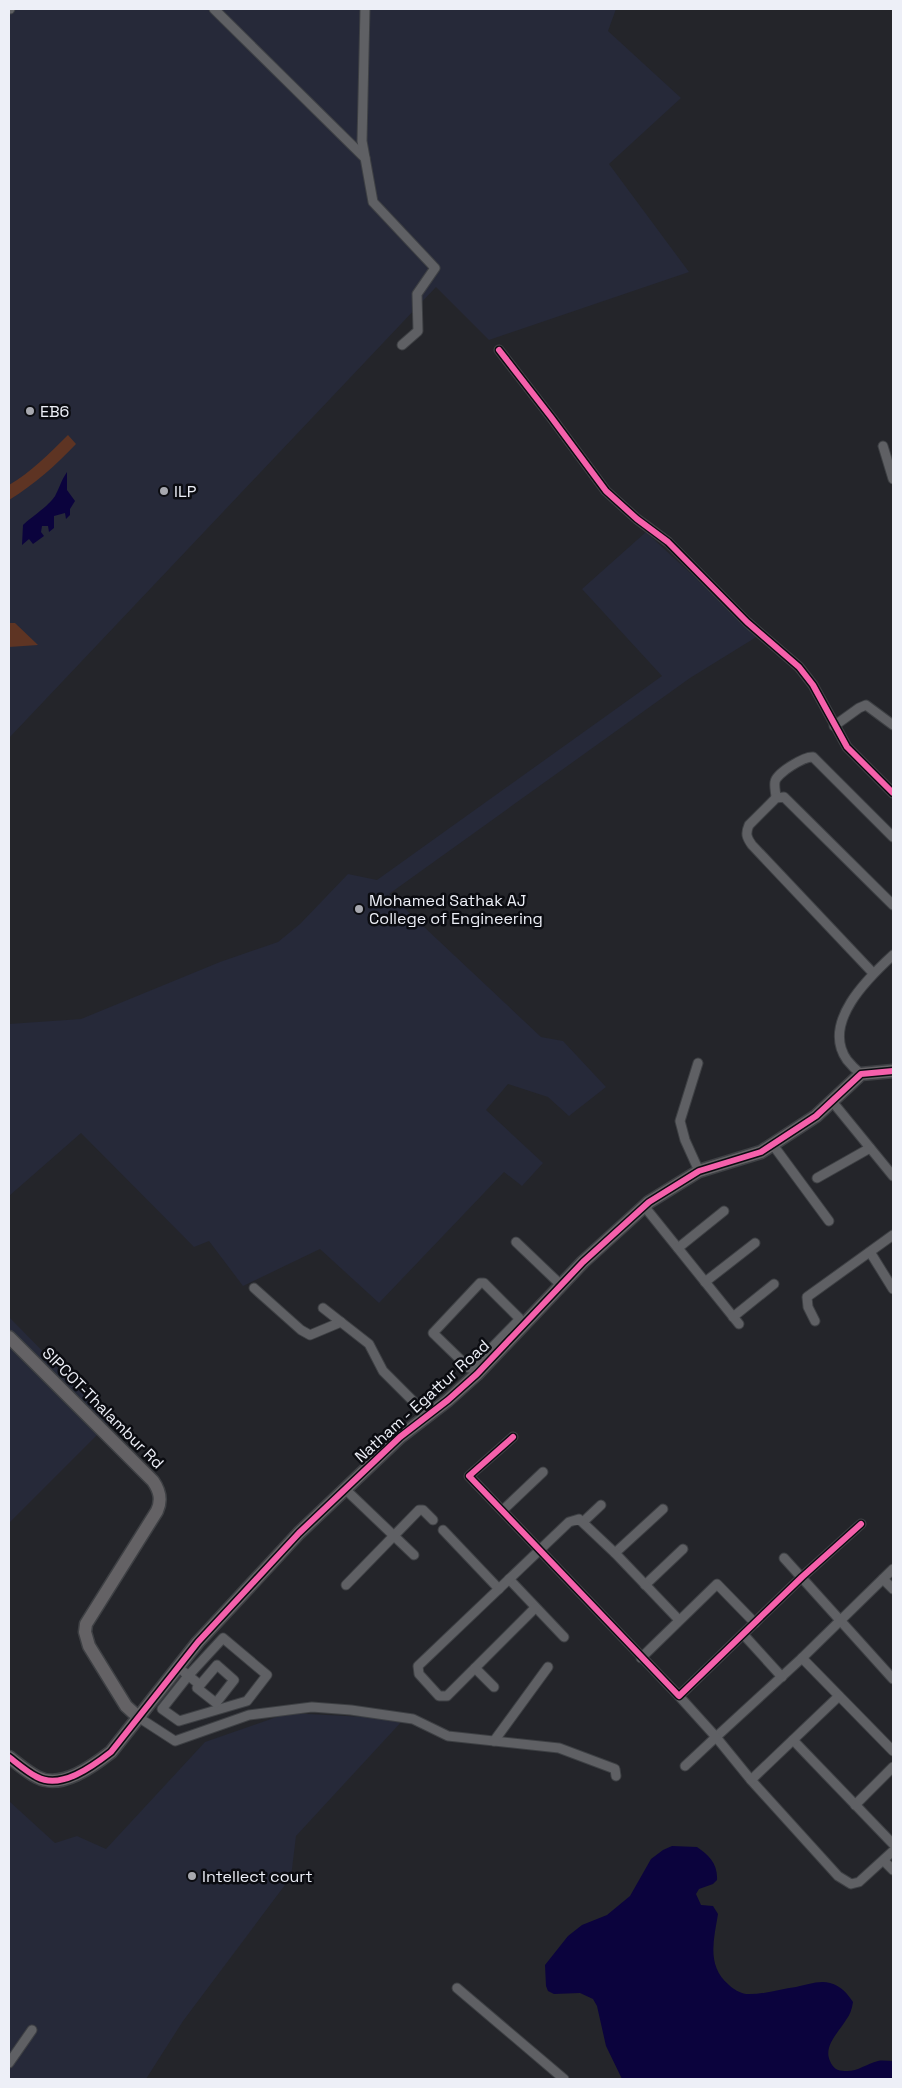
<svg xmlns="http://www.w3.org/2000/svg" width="902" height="2088" viewBox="0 0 902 2088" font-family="'Space Grotesk',sans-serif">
	<rect width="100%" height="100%" fill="#24252a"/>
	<g fill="#262939">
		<path d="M 9,9 L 616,9 L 608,31 L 681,98 L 609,164 L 689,272 L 489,340 L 436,287 L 9,738 Z"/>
		<path d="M 646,532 L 758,636 L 690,678 L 389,894 L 541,1037 L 563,1041 L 606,1087 L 569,1116 L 548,1097 L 508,1084 L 486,1110 L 543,1163 L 522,1186 L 504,1172 L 379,1303 L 320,1249 L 243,1286 L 209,1241 L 194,1247 L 81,1133 L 9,1196 L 9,1024 L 81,1019 L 220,962 L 278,942 L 300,924 L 348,874 L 377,880 L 662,676 L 582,589 Z"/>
		<path d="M 9,1317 L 111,1421 L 9,1523 Z"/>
		<path d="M 288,1713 L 404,1719 L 296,1836 L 291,1877 L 183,2021 L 146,2079 L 9,2079 L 9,1801 L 55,1843 L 77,1836 L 106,1849 L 205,1742 Z"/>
	</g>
	<g fill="#5e3423">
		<path d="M 68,435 L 76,444 C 55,466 35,484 9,500 L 9,485 C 31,472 49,454 68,435 Z"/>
		<path d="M 9,623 L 15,623 L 38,645 L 9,647 Z"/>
	</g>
	<g fill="#0b033d">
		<path d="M 67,472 L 67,490 L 75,501 L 70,509 L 70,515 L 66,519 L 65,513 L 54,516 L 54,528 L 49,532 L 48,526 L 42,526 L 41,532 L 44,536 L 33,544 L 29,539 L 22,545 L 23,525 C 31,517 52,504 56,494 C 60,486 61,481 67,472 Z"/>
		<path d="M 672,1846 L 697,1847 C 709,1855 718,1864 717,1880 L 713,1884 L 699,1889 L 696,1894 L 701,1905 L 713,1906 L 718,1914 C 714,1939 706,1966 729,1985 C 733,1989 740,1993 746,1994 C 762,1995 780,1989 796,1987 C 806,1985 819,1980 830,1983 C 841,1986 847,1993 853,2002 C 852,2009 850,2015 846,2020 C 839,2032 823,2046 830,2061 C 833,2068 837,2071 845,2071 C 857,2072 866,2064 878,2061 C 882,2060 888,2061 893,2061 L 893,2079 L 622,2079 L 606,2046 L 597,2006 L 593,1999 L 580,1993 L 554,1994 L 548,1991 L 546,1986 L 545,1965 L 568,1936 L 582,1925 L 607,1915 L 630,1896 L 651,1859 L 663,1850 Z"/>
	</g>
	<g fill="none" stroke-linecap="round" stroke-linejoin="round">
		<defs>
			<g id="street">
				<path d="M 9,9 L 10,9"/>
				<path d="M 214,9 L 365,158"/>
				<path d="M 365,9 L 362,141 L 373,202 L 435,268 L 417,294 L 418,331 L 402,345"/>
				<path d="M 499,350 L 551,417 L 606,491 L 637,519 L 668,542 L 747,622 L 799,667 L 813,685 L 847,747 L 893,793"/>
				<path d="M 883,446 L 893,479"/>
				<path d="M 834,726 L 859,708 L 866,705 L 893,725"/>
				<path d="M 776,798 C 776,793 774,787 775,782 C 776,773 805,756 813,757 L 893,837"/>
				<path d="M 873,973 L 752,845 C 747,838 745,834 749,825 L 776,798 L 784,797 L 893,905"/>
				<path d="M 698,1063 L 680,1121 L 685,1140 L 699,1171"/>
				<path d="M 861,1074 C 856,1070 851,1065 847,1060 C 821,1023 868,978 893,955"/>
				<path d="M 831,1100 L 893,1176"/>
				<path d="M 773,1145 L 829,1221"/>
				<path d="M 817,1178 L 870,1148"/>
				<path d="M 644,1206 L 739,1324"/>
				<path d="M 516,1242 L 561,1285"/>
				<path d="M 678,1248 L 724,1211"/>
				<path d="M 870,1252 L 893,1289"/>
				<path d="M 705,1282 L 755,1243"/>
				<path d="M 254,1288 L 301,1330 L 310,1335 L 341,1322"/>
				<path d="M 323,1308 L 369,1344 L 383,1371 L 428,1416"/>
				<path d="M 733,1317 L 774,1284"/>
				<path d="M 518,1321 L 519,1318 L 484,1283 L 480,1283 L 433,1333 L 469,1368 L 472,1368 L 518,1321 L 520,1328"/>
				<path d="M 815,1321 L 808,1307 L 807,1297 L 893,1235"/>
				<path d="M 513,1437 L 469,1476 L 679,1696 L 802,1577 L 861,1524"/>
				<path d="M 345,1489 L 414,1555"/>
				<path d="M 503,1510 L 543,1472"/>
				<path d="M 583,1522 L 601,1505"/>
				<path d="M 443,1530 L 499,1589"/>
				<path d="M 615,1553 L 663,1509"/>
				<path d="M 784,1558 L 893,1679"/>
				<path d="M 893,1569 L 802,1658 L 716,1737 L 751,1780 L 838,1876 L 851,1884 L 859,1882 L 893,1851"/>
				<path d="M 509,1579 L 564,1637"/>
				<path d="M 883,1579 L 893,1589"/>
				<path d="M 346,1585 L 419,1510 L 423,1510 L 433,1520"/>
				<path d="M 645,1585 L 683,1549"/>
				<path d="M 535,1608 L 447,1696 L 439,1696 L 419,1674 L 418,1666 L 569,1522 L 579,1519 L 615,1553 L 679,1620"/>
				<path d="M 743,1634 L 782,1677"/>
				<path d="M 223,1638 L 267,1675 L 247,1701 L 179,1721 L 162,1709 L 188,1676 Z"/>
				<path d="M 641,1658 L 717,1584 L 755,1623"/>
				<path d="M 802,1658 L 893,1751"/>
				<path d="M 475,1668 L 494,1687"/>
				<path d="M 184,1672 L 200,1685 L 217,1665 L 234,1680 L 216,1703 L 197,1688 L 200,1685"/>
				<path d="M 679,1696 L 716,1737 L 685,1766"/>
				<path d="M 138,1717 L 175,1741 L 249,1715 L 312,1707 L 351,1710 L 413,1719 L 448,1736 L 559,1748 L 615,1769 L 616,1776"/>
				<path d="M 793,1740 L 893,1844"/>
				<path d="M 494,1741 L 548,1667"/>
				<path d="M 751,1780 L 839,1696"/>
				<path d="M 855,1805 L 893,1767"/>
				<path d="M 884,1861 L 893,1870"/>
				<path d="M 457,1988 L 564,2079"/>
				<path d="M 9,2063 L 32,2030"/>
			</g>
			<g id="secondary">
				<path d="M 9,1337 L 153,1481 C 160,1491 162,1500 157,1511 L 86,1624 L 85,1632 L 89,1646 L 126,1706 L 138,1717"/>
				<path d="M 9,1757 C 18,1764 27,1772 37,1777 C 61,1790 93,1766 111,1752 L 198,1642 L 299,1533 L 400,1437 L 448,1400 L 477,1374 L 583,1262 L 649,1202 L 699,1171 L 761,1152 L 816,1116 L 861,1074 L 893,1071"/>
			</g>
		</defs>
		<use href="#street" stroke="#3e4044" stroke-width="11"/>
		<use href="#secondary" stroke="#3e4044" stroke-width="15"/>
		<use href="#street" stroke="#5f6064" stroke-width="9"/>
		<use href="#secondary" stroke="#646265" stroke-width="12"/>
		<defs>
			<g id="cycleway">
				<path d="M 499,350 L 551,417 L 606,491 L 637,519 L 668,542 L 747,622 L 799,667 L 813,685 L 847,747 L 893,793"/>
				<path d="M 513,1437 L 469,1476 L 679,1696 L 802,1577 L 861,1524"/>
				<path d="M 9,1757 C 18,1764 27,1772 37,1777 C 61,1790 93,1766 111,1752 L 198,1642 L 299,1533 L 400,1437 L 448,1400 L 477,1374 L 583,1262 L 649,1202 L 699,1171 L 761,1152 L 816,1116 L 861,1074 L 893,1071"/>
			</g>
		</defs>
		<use href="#cycleway" stroke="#0b0c11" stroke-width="9"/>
		<use href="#cycleway" stroke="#f560ab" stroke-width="6"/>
	</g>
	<g fill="#a7a8af" stroke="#0b0c11" stroke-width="2">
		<circle cx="30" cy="411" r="5"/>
		<circle cx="164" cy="491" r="5"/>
		<circle cx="359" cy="909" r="5"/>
		<circle cx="192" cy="1876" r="5"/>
	</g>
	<g text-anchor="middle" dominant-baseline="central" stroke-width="5" stroke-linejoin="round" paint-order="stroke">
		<g font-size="16" fill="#edeff7" stroke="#0b0c11" text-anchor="start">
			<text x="40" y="411">EB6</text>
			<text x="174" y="491">ILP</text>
			<text x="369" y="900">Mohamed Sathak AJ<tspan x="369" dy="18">College of Engineering</tspan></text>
			<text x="202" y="1876">Intellect court</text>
		</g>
		<g font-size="16" fill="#edeff7" stroke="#0b0c11">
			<text transform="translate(422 1401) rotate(-42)">Natham - Egattur Road</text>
			<text transform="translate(103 1408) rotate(45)">SIPCOT-Thalambur Rd</text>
		</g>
	</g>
	<rect width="902" height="2088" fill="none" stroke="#edeff7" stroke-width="20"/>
</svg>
